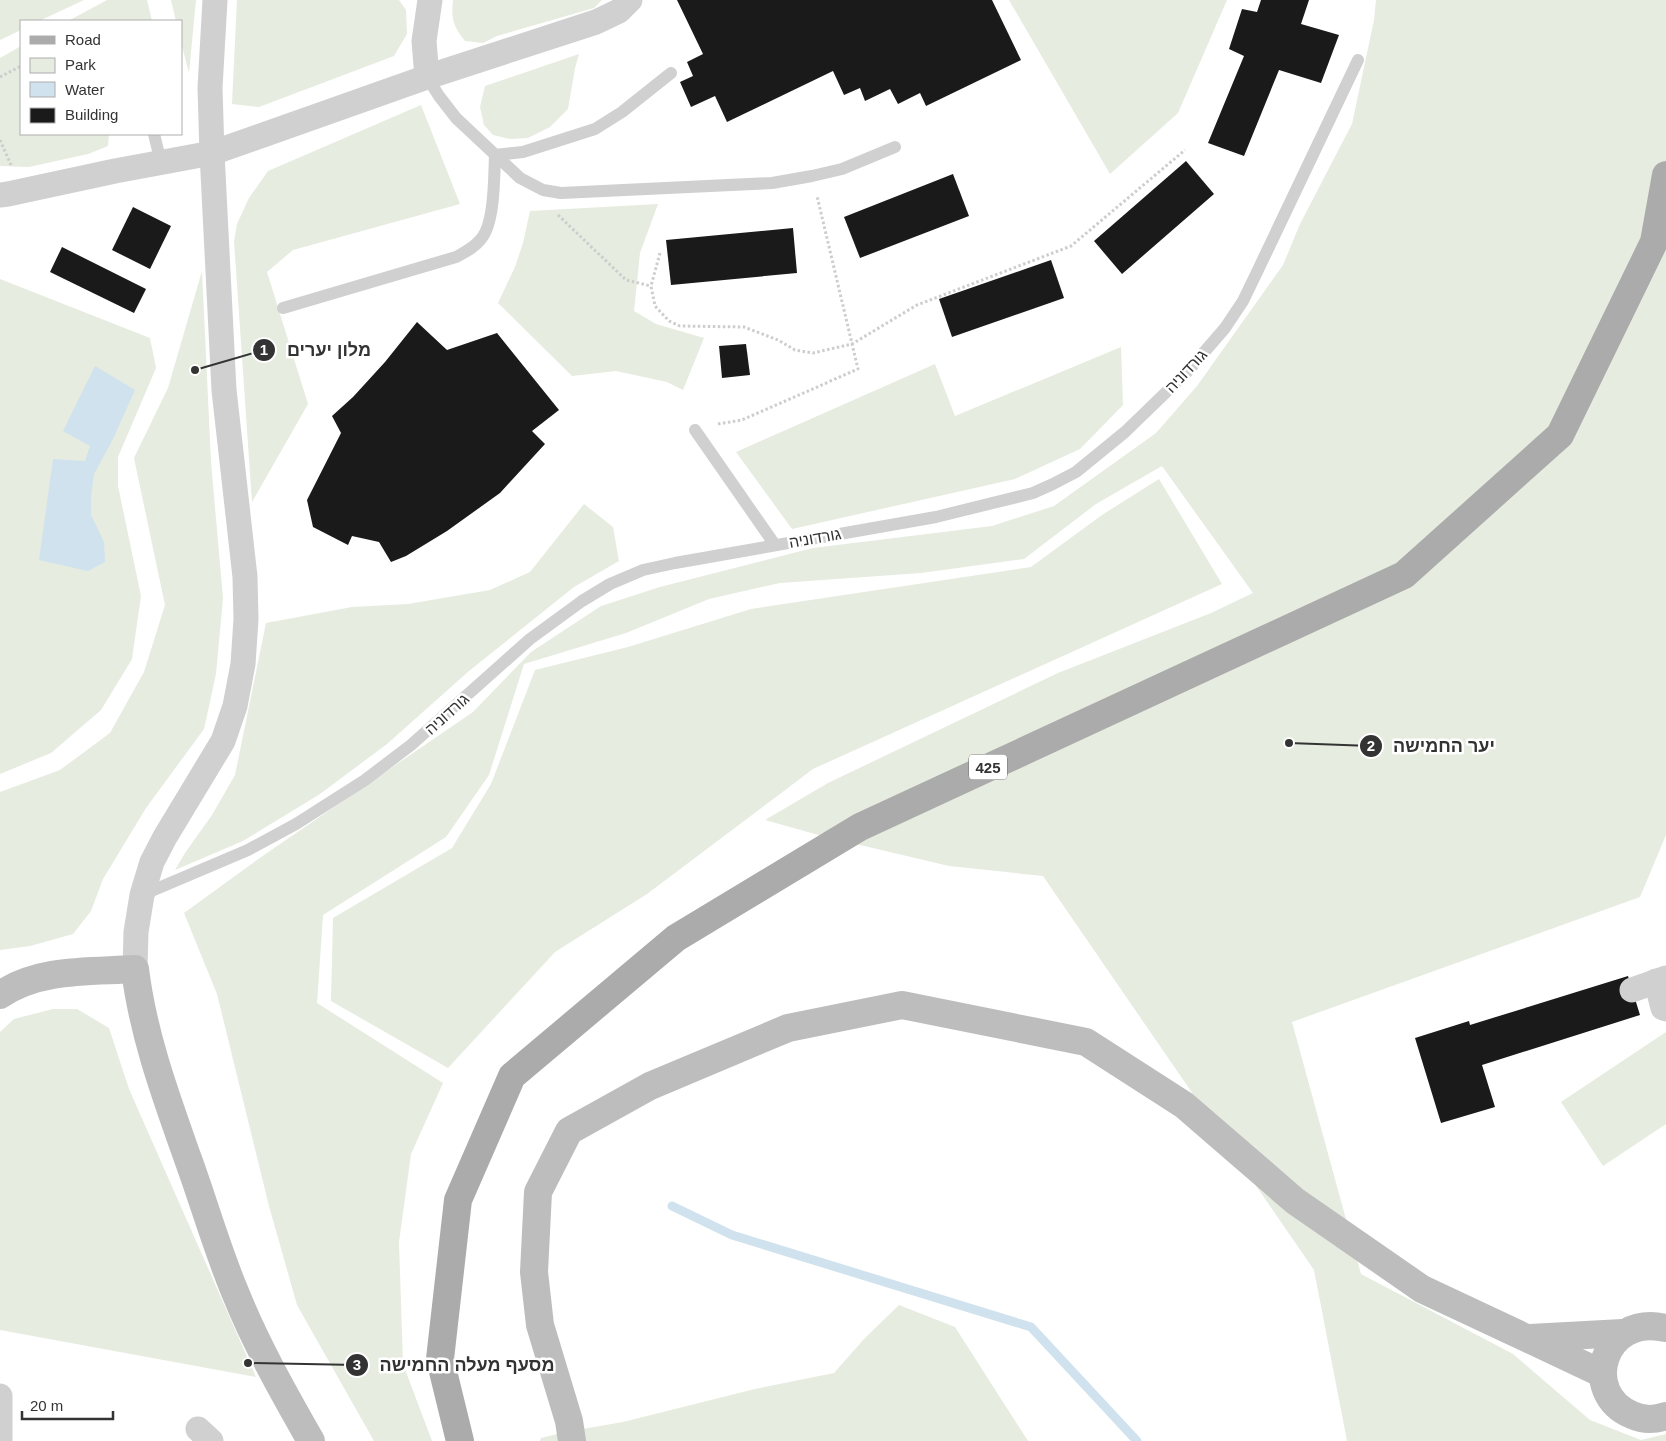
<svg xmlns="http://www.w3.org/2000/svg" width="1666" height="1441" viewBox="0 0 1666 1441" font-family="Arial,Heebo,sans-serif">
	<rect width="100%" height="100%" fill="#fff"/>
	<g fill="#e6ecdf">
		<path d="M 0,0 L 84,0 L 39,21 L 21,21 L 21,30 L 0,40 Z"/>
		<path d="M 107,0 L 147,0 L 152,21 L 68,21 Z"/>
		<path d="M 171,0 L 196,0 L 189,73 L 181,42 L 181,21 L 176,21 Z"/>
		<path d="M 237,0 L 399,0 L 406,10 L 407,34 L 394,56 L 259,107 L 232,104 Z"/>
		<path d="M 453,0 L 602,0 L 594,8 L 497,36 L 483,43 L 465,41 C 453,26 451,19 453,0 Z"/>
		<path d="M 1009,0 L 1227,0 L 1178,113 L 1110,174 Z"/>
		<path d="M 1376,0 L 1666,0 L 1666,835 L 1640,897 L 1292,1022 L 1361,1274 L 1513,1354 L 1590,1420 L 1641,1440 L 1666,1434 L 1666,1441 L 1347,1441 L 1314,1270 L 1043,876 L 949,866 L 822,836 L 765,820 L 828,783 L 1058,673 L 1211,613 L 1253,593 L 1162,466 L 1096,504 L 1024,559 L 921,573 L 780,583 L 709,599 L 626,633 L 524,664 L 489,775 L 446,837 L 323,915 L 317,1003 L 443,1083 L 411,1154 L 399,1242 L 403,1364 L 432,1441 L 374,1441 L 297,1305 L 269,1206 L 217,994 L 184,913 L 264,855 L 473,712 L 531,652 L 601,606 L 660,587 L 813,548 L 992,526 L 1054,506 L 1156,433 L 1197,386 L 1283,265 L 1300,224 L 1352,124 L 1374,20 Z"/>
		<path d="M 21,46 L 21,134 L 109,134 L 108,146 L 88,154 L 29,167 L 0,166 L 0,58 Z"/>
		<path d="M 579,54 L 575,68 L 568,109 L 550,127 L 528,138 L 510,139 L 493,135 L 484,125 L 480,107 L 485,86 Z"/>
		<path d="M 421,105 L 460,204 L 293,250 L 267,272 L 308,404 L 252,502 L 234,241 L 237,224 L 249,198 L 268,171 Z"/>
		<path d="M 658,204 L 640,253 L 634,311 L 656,324 L 704,338 L 683,390 L 667,382 L 616,371 L 572,376 L 498,303 L 515,267 L 523,243 L 530,211 Z"/>
		<path d="M 202,271 L 211,462 L 223,598 L 216,674 L 204,729 L 146,808 L 103,879 L 91,911 L 73,934 L 30,946 L 0,950 L 0,792 L 60,770 L 110,733 L 144,672 L 165,605 L 134,458 L 168,388 Z"/>
		<path d="M 0,279 L 150,338 L 156,368 L 118,457 L 118,486 L 141,596 L 132,659 L 101,710 L 51,753 L 0,774 Z"/>
		<path d="M 1121,347 L 1123,405 L 1080,449 L 1015,479 L 792,529 L 736,452 L 935,364 L 955,416 Z"/>
		<path d="M 1159,479 L 1222,584 L 813,769 L 647,894 L 555,952 L 448,1068 L 331,1001 L 333,918 L 452,848 L 491,784 L 535,670 L 628,647 L 751,609 L 1031,567 L 1102,515 Z"/>
		<path d="M 584,504 L 613,527 L 619,561 L 574,587 L 469,671 L 387,744 L 320,794 L 243,841 L 175,870 L 185,853 L 212,815 L 235,775 L 266,623 L 352,607 L 408,604 L 490,590 L 530,572 Z"/>
		<path d="M 53,1009 L 77,1009 L 109,1028 L 129,1089 L 256,1377 L 0,1330 L 0,1032 L 14,1019 Z"/>
		<path d="M 1666,1032 L 1666,1124 L 1603,1166 L 1561,1102 Z"/>
		<path d="M 899,1305 L 955,1327 L 1028,1441 L 540,1441 L 541,1438 L 565,1432 L 623,1422 L 755,1389 L 834,1373 L 864,1339 Z"/>
	</g>
	<path fill="#cfe2ee" d="M 95,366 L 135,390 L 112,441 L 94,474 L 91,497 L 91,515 L 104,542 L 105,562 L 88,571 L 39,560 L 53,459 L 85,461 L 90,446 L 63,431 Z"/>
	<g fill="none" stroke-linecap="round" stroke-linejoin="round">
		<path stroke="#cfe2ee" stroke-width="9" d="M 672,1206 L 732,1235 L 1031,1327 L 1137,1441"/>
	</g>
	<g fill="#1a1a1a">
		<path d="M 677,0 L 992,0 L 1021,60 L 926,106 L 920,93 L 898,104 L 890,89 L 865,101 L 860,88 L 844,95 L 833,71 L 727,122 L 715,96 L 691,107 L 680,82 L 693,76 L 687,62 L 703,54 Z"/>
		<path d="M 1261,0 L 1309,0 L 1301,24 L 1339,35 L 1321,83 L 1279,70 L 1244,156 L 1208,143 L 1244,56 L 1229,49 L 1242,9 L 1257,12 Z"/>
		<path d="M 1186,161 L 1214,194 L 1122,274 L 1094,241 Z"/>
		<path d="M 953,174 L 969,216 L 860,258 L 844,217 Z"/>
		<path d="M 133,207 L 171,226 L 150,269 L 112,250 Z"/>
		<path d="M 793,228 L 797,273 L 671,285 L 666,240 Z"/>
		<path d="M 62,247 L 146,289 L 134,313 L 50,272 Z"/>
		<path d="M 1051,260 L 1064,298 L 952,337 L 939,299 Z"/>
		<path d="M 417,322 L 447,350 L 497,333 L 559,410 L 532,431 L 545,444 L 500,493 L 447,531 L 406,556 L 391,562 L 379,542 L 352,536 L 348,545 L 313,527 L 307,500 L 341,433 L 332,416 L 353,397 L 385,362 Z"/>
		<path d="M 746,344 L 750,375 L 722,378 L 719,346 Z"/>
		<path d="M 1628,976 L 1640,1015 L 1482,1065 L 1495,1107 L 1441,1123 L 1415,1038 L 1469,1021 L 1470,1025 Z"/>
	</g>
	<g fill="none" stroke-linecap="round" stroke-linejoin="round">
		<g stroke="#cdcdcd" stroke-width="3" stroke-dasharray="2.5 2.5" stroke-linecap="butt">
			<path d="M 0,77 L 21,66"/>
			<path d="M 0,140 L 11,165"/>
			<path d="M 558,215 L 626,280 L 651,286"/>
			<path d="M 660,253 L 651,286 L 655,306 L 669,321 L 680,326 L 744,327 L 778,340 L 795,350 L 813,353 L 852,344 L 917,305 L 1071,246 L 1185,150"/>
			<path d="M 718,424 L 742,420 L 858,369 L 817,196"/>
		</g>
		<g stroke="#d0d0d0" stroke-width="12">
			<path d="M 427,77 L 439,96 L 456,118 L 520,178 L 543,190 L 561,193 L 772,183 L 812,176 L 842,169 L 895,147"/>
			<path d="M 154,134 L 161,163"/>
			<path d="M 283,308 L 456,257 C 465,252 474,248 481,239 C 495,223 494,176 495,155 L 523,152 L 595,129 L 622,112 L 671,73"/>
			<path d="M 695,430 L 775,545"/>
			<path d="M 142,895 L 248,850 L 296,824 L 365,780 L 411,745 L 530,639 L 582,601 L 610,584 L 643,570 L 675,563 L 936,517 L 1033,493 L 1053,484 L 1076,472 L 1125,432 L 1187,372 L 1225,328 L 1243,301 L 1258,270 L 1358,60"/>
		</g>
		<g stroke="#d0d0d0" stroke-width="25">
			<path d="M 427,77 L 424,41 L 430,0"/>
			<path d="M 0,195 L 8,194 L 115,171 L 212,153 L 427,77 L 596,22 L 619,11 L 630,0"/>
			<path d="M 135,969 L 136,932 L 142,895 L 152,862 L 165,837 L 223,741 L 235,706 L 243,664 L 246,619 L 245,577 L 224,390 L 212,153 L 210,88 L 215,0"/>
			<path d="M 1656,981 L 1663,1008 L 1666,1009"/>
			<path d="M 1632,990 L 1666,978"/>
			<path d="M 198,1429 L 211,1441"/>
			<path d="M 0,1441 L 0,1396"/>
		</g>
		<g stroke="#bdbdbd" stroke-width="28">
			<path d="M 0,995 C 39,968 90,972 135,969 C 143,1035 166,1097 188,1159 C 204,1203 217,1249 235,1292 C 256,1344 283,1392 311,1441"/>
			<path d="M 1666,1328 C 1602,1313 1580,1394 1632,1415 C 1643,1420 1655,1420 1666,1416"/>
			<path d="M 1530,1338 L 1623,1333"/>
			<path d="M 572,1441 L 569,1421 L 540,1325 L 534,1272 L 538,1192 L 569,1131 L 650,1086 L 788,1028 L 902,1005 L 1086,1042 L 1184,1105 L 1295,1201 L 1422,1289 L 1603,1374"/>
		</g>
		<path stroke="#ababab" stroke-width="28" d="M 460,1441 L 440,1359 L 458,1200 L 512,1076 L 676,938 L 860,827 L 1404,575 L 1560,435 L 1654,242 L 1666,175"/>
	</g>
	<g text-anchor="middle" dominant-baseline="central" stroke-width="5" stroke-linejoin="round" paint-order="stroke">
		<rect fill="#fff" stroke="#707070" stroke-width="1" x="969" y="754.5" width="38" height="25" rx="4"/>
		<g font-size="15" font-weight="bold" fill="#333">
			<text x="988" y="767">425</text>
		</g>
		<g font-size="16" fill="#333" stroke="#fff">
			<text transform="translate(1186 371) rotate(-47)">גורדוניה</text>
			<text transform="translate(815 538) rotate(-10)">גורדוניה</text>
			<text transform="translate(447 714) rotate(-42)">גורדוניה</text>
		</g>
	</g>
	<path fill="none" stroke="#333" stroke-width="2" d="M195 370L264 350M1289 743L1371 746M248 1363L357 1365"/>
	<g fill="#333" stroke="#fff" stroke-width="2">
		<circle cx="195" cy="370" r="5"/>
		<circle cx="1289" cy="743" r="5"/>
		<circle cx="248" cy="1363" r="5"/>
		<circle cx="264" cy="350" r="12"/>
		<circle cx="1371" cy="746" r="12"/>
		<circle cx="357" cy="1365" r="12"/>
	</g>
	<g font-size="15" text-anchor="middle" font-weight="bold" fill="#fff">
		<text x="264" y="355">1</text>
		<text x="1371" y="751">2</text>
		<text x="357" y="1370">3</text>
	</g>
	<g font-size="18" text-anchor="middle" font-weight="bold" fill="#333" stroke="#fff" stroke-width="5" stroke-linejoin="round" paint-order="stroke">
		<text x="329" y="356">מלון יערים</text>
		<text x="1444" y="752">יער החמישה</text>
		<text x="467" y="1371">מסעף מעלה החמישה</text>
	</g>
	<rect x="20" y="20" width="162" height="115" fill="#ffffff" stroke="#adadad"/>
	<rect x="30" y="36" width="25" height="8" fill="#ababab" stroke="#adadad"/>
	<text x="65" y="45" font-size="15" fill="#333333">Road</text>
	<rect x="30" y="58" width="25" height="15" fill="#e6ecdf" stroke="#adadad"/>
	<text x="65" y="70" font-size="15" fill="#333333">Park</text>
	<rect x="30" y="82" width="25" height="15" fill="#cfe2ee" stroke="#adadad"/>
	<text x="65" y="95" font-size="15" fill="#333333">Water</text>
	<rect x="30" y="108" width="25" height="15" fill="#1a1a1a" stroke="#adadad"/>
	<text x="65" y="120" font-size="15" fill="#333333">Building</text>
	<path d="M22 1411v8h91v-8" fill="none" stroke="#333333" stroke-width="2.5"/>
	<text x="30" y="1411" font-size="15" fill="#333333" stroke="#ffffff" stroke-width="4" paint-order="stroke">20 m</text>
</svg>
